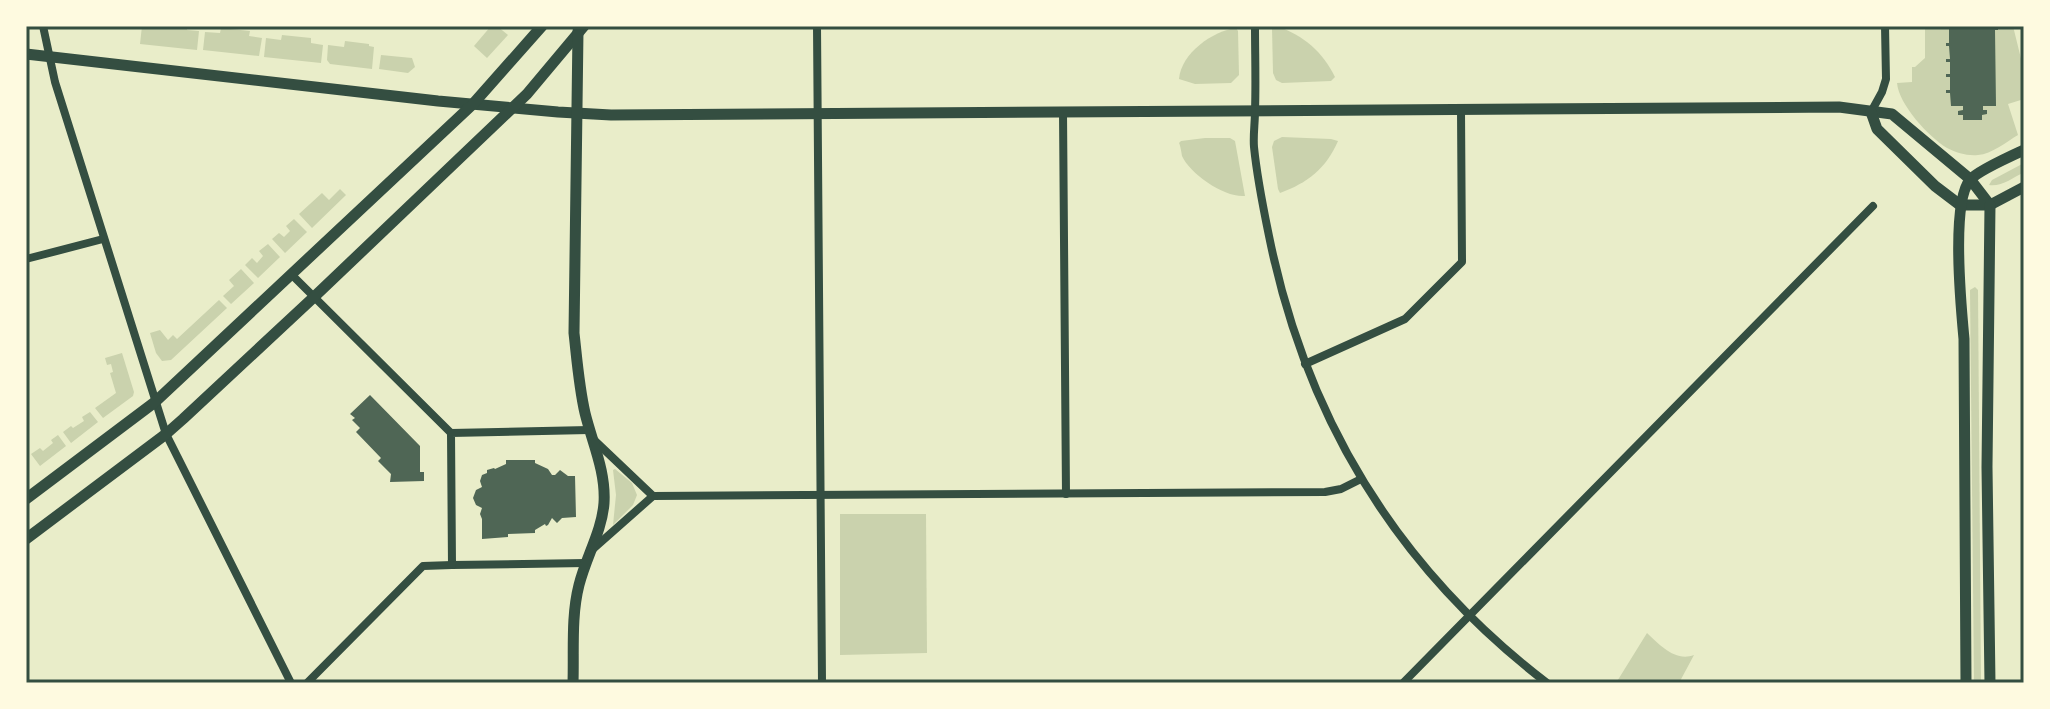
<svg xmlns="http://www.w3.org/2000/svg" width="2050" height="709" viewBox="0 0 2050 709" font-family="'Fira Sans',sans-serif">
	<rect width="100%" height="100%" fill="#e9edc9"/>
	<g fill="#cad2ad">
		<path d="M 142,26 L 187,26 L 187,30 L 199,31 L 197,50 L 140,44 Z"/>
		<path d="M 491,26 L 497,26 L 508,35 L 487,58 L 474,46 Z"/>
		<path d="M 1277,26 C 1304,36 1322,51 1335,77 L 1331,81 L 1282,83 L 1276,80 L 1273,73 L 1272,28 Z"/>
		<path d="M 1925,26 L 2013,26 L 2024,71 L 2024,99 L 2008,104 L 2018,135 C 2006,142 1992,154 1978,155 C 1967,156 1957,153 1947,148 C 1929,137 1899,105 1897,83 L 1912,82 L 1912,67 L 1915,67 L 1925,58 Z"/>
		<path d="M 221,28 L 250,31 L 249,36 L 262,38 L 259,56 L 203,50 L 205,32 L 220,33 Z"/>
		<path d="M 1236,28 L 1238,31 L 1239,75 L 1231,83 L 1195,84 L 1179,79 C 1181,53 1213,31 1236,28 Z"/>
		<path d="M 282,35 L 311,38 L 311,43 L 323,45 L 321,63 L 264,57 L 266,38 L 281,40 Z"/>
		<path d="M 345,41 L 369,44 L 369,46 L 374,47 L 372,69 L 330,64 L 327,60 L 328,45 L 344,47 Z"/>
		<path d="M 381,55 L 412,58 L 415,67 L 408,73 L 379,69 Z"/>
		<path d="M 1282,137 L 1331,139 L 1338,141 C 1326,169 1307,183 1280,193 L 1278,189 L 1272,147 L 1274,141 Z"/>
		<path d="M 1205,138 L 1230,138 L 1235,141 L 1245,196 C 1225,198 1190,174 1182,156 C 1182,155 1180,144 1179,143 L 1181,141 Z"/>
		<path d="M 2024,163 L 2024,172 C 2013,178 2001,187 1989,185 L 1992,180 Z"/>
		<path d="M 340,189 L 346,195 L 312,228 L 299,214 L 322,193 L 329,200 Z"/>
		<path d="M 294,219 L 307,232 L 285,253 L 272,239 L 279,233 L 284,237 L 290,231 L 286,226 Z"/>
		<path d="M 268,244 L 280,257 L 258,278 L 245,265 L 252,258 L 257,263 L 263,256 L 259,251 Z"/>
		<path d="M 241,269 L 254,283 L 231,304 L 223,296 L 234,286 L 229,280 Z"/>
		<path d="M 1975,287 L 1978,290 L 1981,683 L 1974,683 L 1970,290 Z"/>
		<path d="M 219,300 L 227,308 L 171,360 L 162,361 L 156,353 L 150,333 L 160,330 L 168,340 L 173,335 L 177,339 Z"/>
		<path d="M 122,353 L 134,392 L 133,396 L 103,418 L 95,408 L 116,393 L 110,373 L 113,372 L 111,364 L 107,365 L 105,358 Z"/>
		<path d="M 90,412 L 98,422 L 71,443 L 63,432 L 71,426 L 73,428 L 84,421 L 82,417 Z"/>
		<path d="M 58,435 L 66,446 L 40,466 L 31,454 L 40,448 L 43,451 L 53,443 L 51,440 Z"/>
		<path d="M 615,469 L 632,483 L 637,495 L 633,505 L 613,525 L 616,495 L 613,470 Z"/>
		<path d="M 840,514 L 926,514 L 927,653 L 840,655 Z"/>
		<path d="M 1647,633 C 1660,645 1675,662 1694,655 L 1679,683 L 1616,683 Z"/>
	</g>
	<g fill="#4f6655">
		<path d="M 1949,26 L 1998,27 L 1998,30 L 1995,30 L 1996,106 L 1983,106 L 1983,110 L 1987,110 L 1987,114 L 1982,115 L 1982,120 L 1963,120 L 1963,115 L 1958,115 L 1958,111 L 1963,110 L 1963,106 L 1951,106 L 1950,93 L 1946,93 L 1946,90 L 1950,90 L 1950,77 L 1946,77 L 1946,74 L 1950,74 L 1950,62 L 1946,62 L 1946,59 L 1950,59 L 1949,46 L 1946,46 L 1946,43 L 1949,43 Z"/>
		<path d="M 370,395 L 420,446 L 420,472 L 424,472 L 424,481 L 390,482 L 391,474 L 378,461 L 381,458 L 356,432 L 360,428 L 352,420 L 355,418 L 350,414 Z"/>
		<path d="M 506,460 L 535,460 L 535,463 L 548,469 L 552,475 L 555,475 L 560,470 L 568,476 L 575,476 L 576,517 L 562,518 L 557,523 L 552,518 L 548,525 L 546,526 L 545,524 L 535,530 L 535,533 L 508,534 L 508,537 L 482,539 L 482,519 L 480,514 L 482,508 L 476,505 L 473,498 L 476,490 L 482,487 L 480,481 L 482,475 L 487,473 L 487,470 L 494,468 L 495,469 L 506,464 Z"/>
	</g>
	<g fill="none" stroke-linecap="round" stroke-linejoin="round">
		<g stroke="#344e41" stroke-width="8">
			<path d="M 43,26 L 55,82 L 166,434 L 291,683"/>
			<path d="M 817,26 L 822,683"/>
			<path d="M 1255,26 C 1255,54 1256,82 1255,111 C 1255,123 1253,135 1254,147 C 1257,177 1263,207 1269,236 C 1306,419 1398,569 1547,683"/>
			<path d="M 1063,112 L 1066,494"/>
			<path d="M 1871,112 L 1882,92 L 1886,79 L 1885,26"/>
			<path d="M 26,259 L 103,239"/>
			<path d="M 292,275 L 451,433"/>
			<path d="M 1305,364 L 1405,319 L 1462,262 L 1461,110"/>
			<path d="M 593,439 L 653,496"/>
			<path d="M 593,549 L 653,496 L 1325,492 L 1341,489 L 1361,479"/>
			<path d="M 586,563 L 452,565 L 451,433 L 589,430"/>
			<path d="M 307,683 L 423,566 L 452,565"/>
			<path d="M 1403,683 L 1873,206"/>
		</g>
		<g stroke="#344e41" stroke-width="11">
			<path d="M 26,54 L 438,101 L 558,112 L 611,115 L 1839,107 L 1892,114 L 1970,179 L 1990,205"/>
			<path d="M 1871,112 L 1877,129 L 1935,186 L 1960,205 L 1990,205 L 2024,187"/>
			<path d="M 1990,205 L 1987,467 L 1990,683"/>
			<path d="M 26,499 L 155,402 L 473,104 L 542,26"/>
			<path d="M 26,539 L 166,434 L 183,419 L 314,297 L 527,94 L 584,26"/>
			<path d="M 573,683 C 574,651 571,616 579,585 C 586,557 602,531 604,503 C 606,471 592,442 585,413 C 579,387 577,360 574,333 L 578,31"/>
			<path d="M 1966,683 L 1964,339 C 1961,307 1951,202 1970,180 C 1976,172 2013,155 2024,150"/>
		</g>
	</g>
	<rect width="2050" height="709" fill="none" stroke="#fefae0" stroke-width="56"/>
	<rect x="28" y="28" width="1994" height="653" fill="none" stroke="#344e41" stroke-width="3"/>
</svg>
